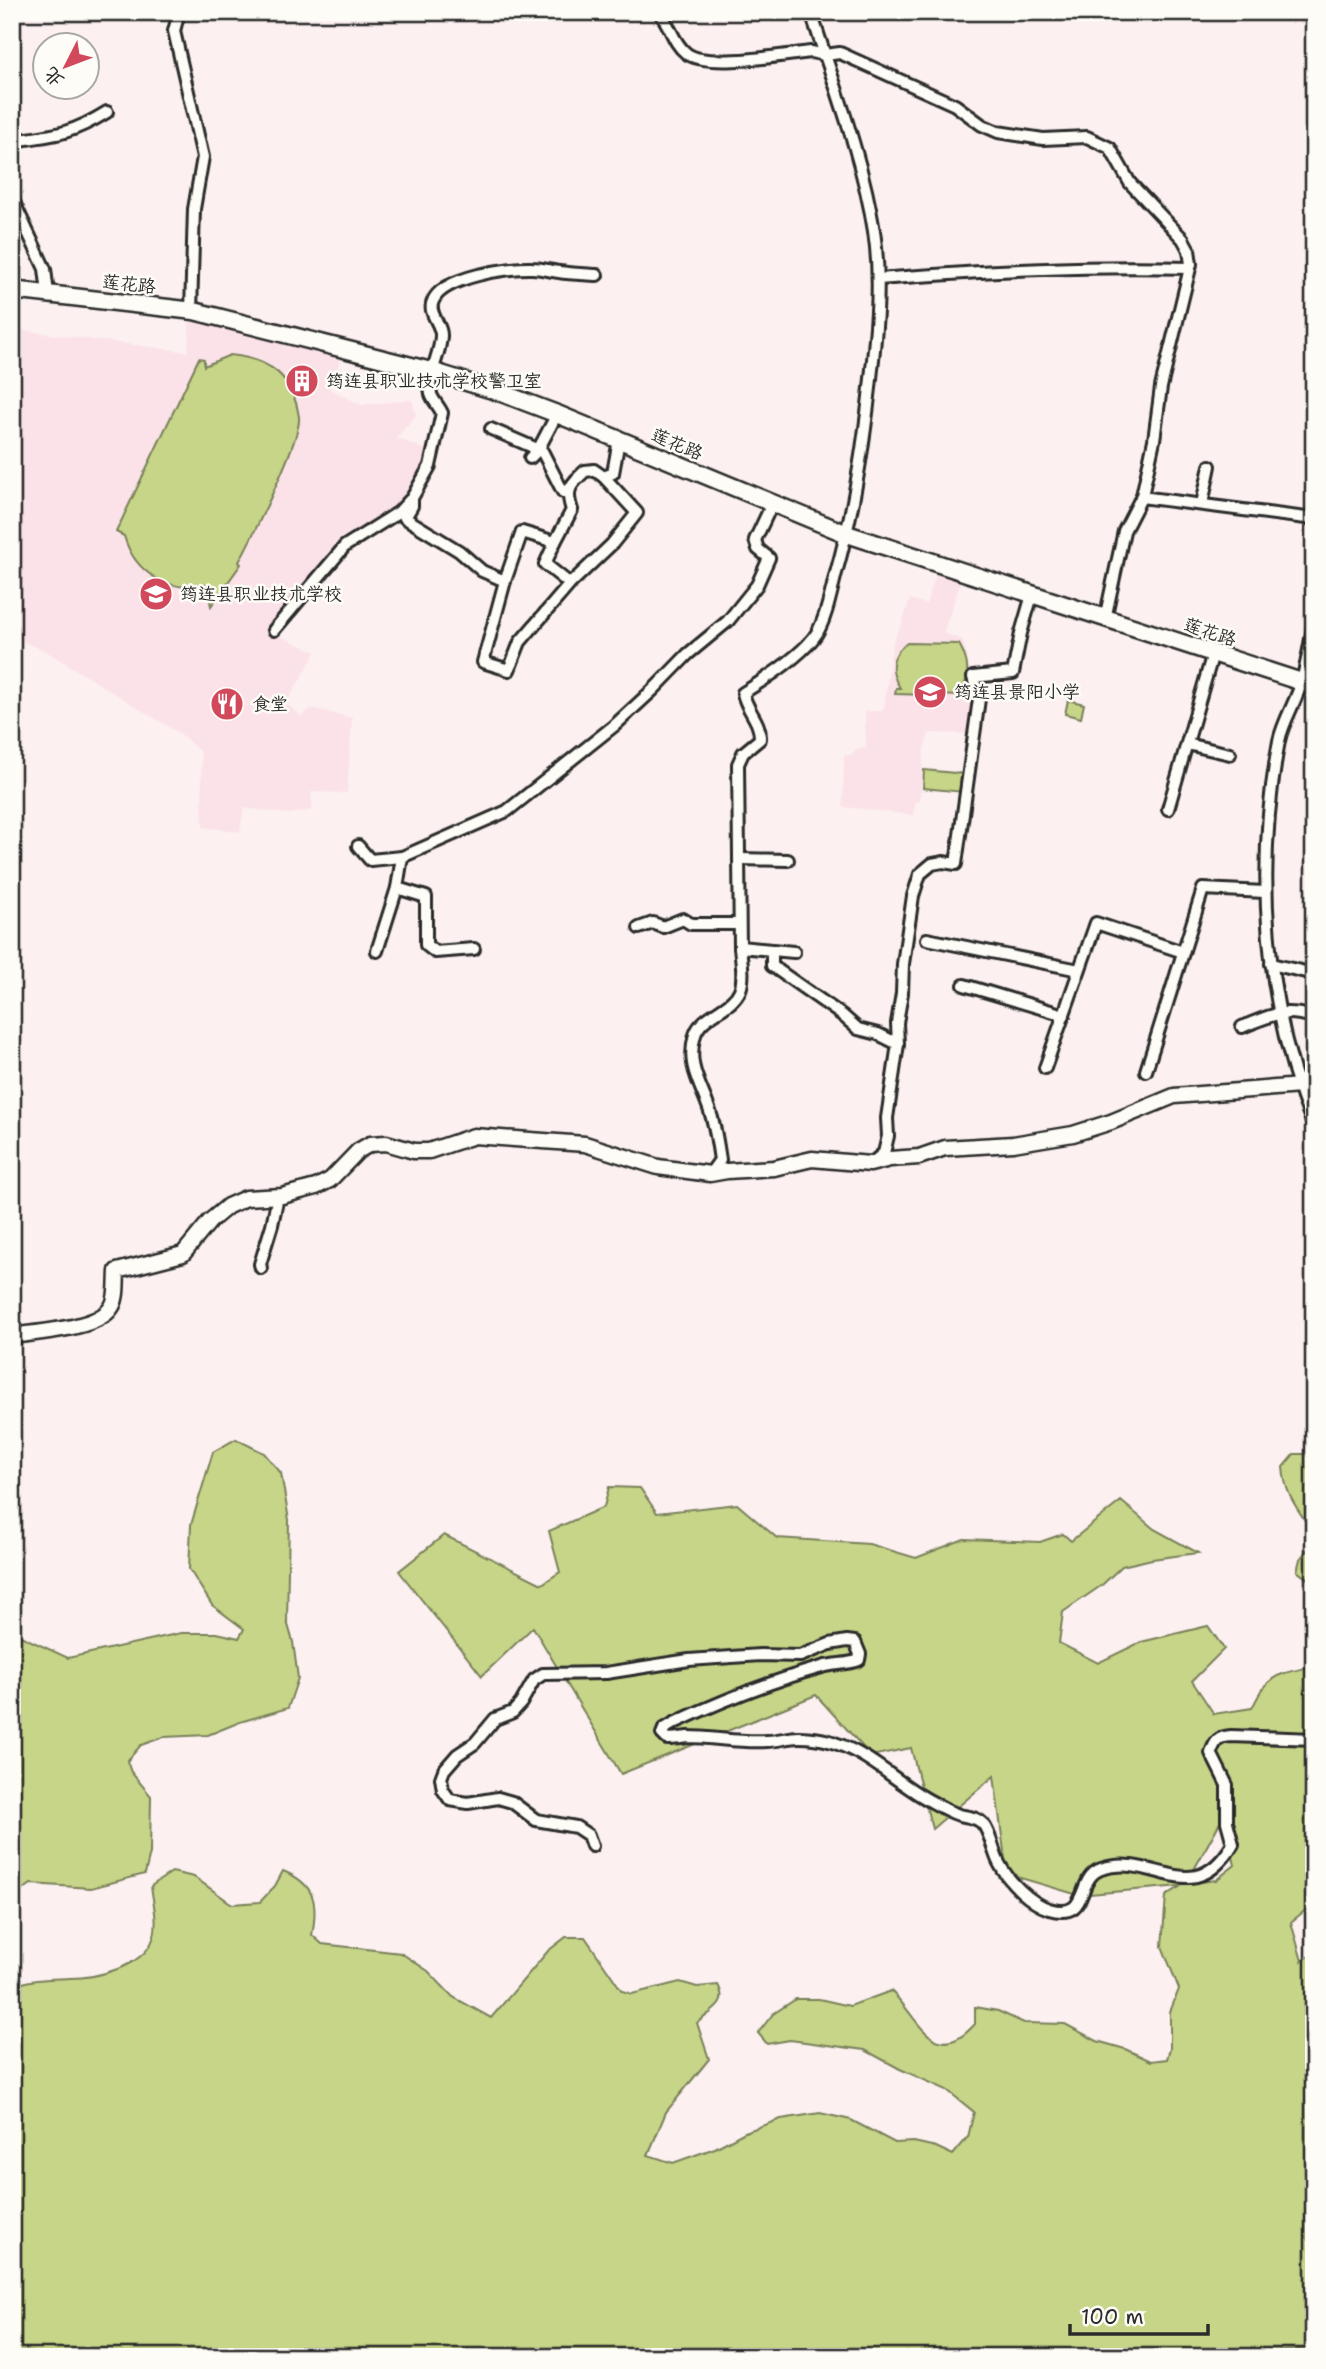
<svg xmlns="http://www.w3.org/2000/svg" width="1326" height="2369" viewBox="0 0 1326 2369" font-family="'Shantell Sans','LXGW WenKai TC',sans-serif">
	<rect width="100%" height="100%" fill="#fcf0f0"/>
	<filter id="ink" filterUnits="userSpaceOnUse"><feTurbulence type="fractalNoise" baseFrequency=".0143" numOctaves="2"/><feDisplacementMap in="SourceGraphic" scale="14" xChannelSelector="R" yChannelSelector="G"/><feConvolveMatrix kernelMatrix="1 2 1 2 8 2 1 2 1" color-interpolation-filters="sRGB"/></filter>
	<g filter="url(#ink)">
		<g fill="#fbe2e8">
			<path d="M 190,317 L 342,355 L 330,389 L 361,405 L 412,400 L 416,415 L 396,438 L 429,451 L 425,468 L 408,495 L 395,511 L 343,537 L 271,632 L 316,652 L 286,704 L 301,716 L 312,708 L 352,718 L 347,793 L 311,792 L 312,810 L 289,814 L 244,808 L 240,832 L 203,827 L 201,753 L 182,735 L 44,650 L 12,637 L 12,329 L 188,352 Z"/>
			<path d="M 938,569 L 962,578 L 943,633 L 962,640 L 966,652 L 975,706 L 972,734 L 929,733 L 924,748 L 920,802 L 916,802 L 913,815 L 843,807 L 844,756 L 854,753 L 857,749 L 866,748 L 865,711 L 881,711 L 884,708 L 893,641 L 902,624 L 910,599 L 926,604 Z"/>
		</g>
		<g fill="#c7d588" stroke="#79805a" stroke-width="2" fill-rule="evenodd">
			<path d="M 230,355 C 270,359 293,376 299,417 C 302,438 251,539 239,562 L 241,564 L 211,606 L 207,585 C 169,593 135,574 124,536 L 116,532 L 199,358 L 204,359 L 204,366 Z"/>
			<path d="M 907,643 L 959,644 C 967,658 971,675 962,689 L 967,691 L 966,696 L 895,694 L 896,688 L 900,688 C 889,671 890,655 907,643 Z"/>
			<path d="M 1068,700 L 1084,704 L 1081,718 L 1065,714 Z"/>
			<path d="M 924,770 L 965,774 L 964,792 L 923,788 Z"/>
			<path d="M 236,1439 L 264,1453 L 281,1473 L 289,1520 L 287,1621 L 293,1642 L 298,1678 L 288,1708 L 240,1722 L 208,1735 L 164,1737 L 141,1745 L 127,1761 L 131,1772 L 151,1796 L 150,1853 L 145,1874 L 91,1888 L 31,1884 L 12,1898 L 12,1632 L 68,1658 L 181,1633 L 217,1633 L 239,1638 L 244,1629 L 212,1605 L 189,1569 L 191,1525 L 213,1452 Z"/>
			<path d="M 1294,1454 L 1314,1454 L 1314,1534 C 1299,1510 1285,1497 1283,1467 Z"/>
			<path d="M 609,1487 L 640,1488 L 657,1513 L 737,1504 L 777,1538 L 869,1544 L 916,1558 L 964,1539 L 1040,1542 L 1063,1534 L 1071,1541 L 1121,1501 L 1154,1529 L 1198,1553 L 1152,1559 L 1122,1566 L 1102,1585 L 1063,1612 L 1059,1643 L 1098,1663 L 1141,1642 L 1208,1626 L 1224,1649 L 1192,1681 L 1214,1714 L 1252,1708 C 1269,1672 1278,1675 1314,1666 L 1314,1903 L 1291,1922 L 1302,1961 L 1311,1955 L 1314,1960 L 1314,2349 L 1240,2353 L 1240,2357 L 12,2357 L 12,1988 C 27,1978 52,1979 70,1978 C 96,1978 143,1967 153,1939 C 159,1923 153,1902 151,1886 L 172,1872 L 194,1877 L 232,1904 L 260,1902 L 275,1886 L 283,1871 C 316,1884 318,1904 312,1935 L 322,1944 L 401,1953 L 428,1971 L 453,1997 L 491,2018 L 548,1951 L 566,1937 L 585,1937 L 622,1991 L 632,1994 L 680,1982 L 697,1987 L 718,1985 C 729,2005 712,2010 697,2023 L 709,2059 L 666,2112 L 648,2155 L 673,2163 L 715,2148 L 745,2132 L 781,2119 L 820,2113 L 851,2120 L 895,2143 L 914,2142 L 936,2147 L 953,2155 L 968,2137 L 974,2112 L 947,2090 L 900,2069 L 865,2050 L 790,2040 L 767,2044 L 758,2033 L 773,2014 L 796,1999 L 819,1999 L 850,2006 L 891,1991 C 918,2016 934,2070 975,2024 L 975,2007 L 998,2011 L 1024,2023 L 1065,2024 L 1097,2041 L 1125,2049 L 1151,2061 L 1167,2059 L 1170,2048 L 1170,2012 L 1179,1989 L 1162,1946 L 1166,1896 L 1181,1886 L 1078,1895 L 1007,1874 L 994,1776 L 932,1829 L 911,1748 L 871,1756 L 816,1695 L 621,1774 L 533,1627 L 482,1676 L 399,1571 L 444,1535 L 542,1584 L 560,1572 L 549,1531 L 604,1507 ZM 1223,1817 L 1235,1865 L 1216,1880 L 1186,1884 Z"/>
			<path d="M 1314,1541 L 1314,1584 L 1297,1571 L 1300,1559 Z"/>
		</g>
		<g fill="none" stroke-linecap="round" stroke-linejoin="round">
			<defs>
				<g id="minor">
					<path d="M 179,12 L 174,31 L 203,157 L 194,209 L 191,311"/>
					<path d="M 659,12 C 670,24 673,43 686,53 C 705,69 784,55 811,52 L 825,55 L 840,53 L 955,105 L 982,125 L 998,132 L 1043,139 L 1087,137 L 1110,148 L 1130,183 L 1183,239 L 1189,250 L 1191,264 L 1161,387 L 1154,440 L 1142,496 L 1124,531 L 1105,619"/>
					<path d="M 12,141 C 54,135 70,135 107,112"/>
					<path d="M 12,198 L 45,269 L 48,294"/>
					<path d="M 878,279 C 982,271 1085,265 1190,268"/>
					<path d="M 491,429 L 542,451 L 563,492"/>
					<path d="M 530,458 L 538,450 L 557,414"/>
					<path d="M 1141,497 L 1314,519"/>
					<path d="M 1202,504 L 1210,466"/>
					<path d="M 555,542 L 572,510 C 565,490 570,485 585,471 L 594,470 L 604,477"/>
					<path d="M 505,581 L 482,571 L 459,551 L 405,518 L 412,506 L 412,498 L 430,466 L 442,413 C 439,406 433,401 431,394 C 427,373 440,357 441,336 C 442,324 427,313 433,301 C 442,277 510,267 532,268 C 541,268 550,271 559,272 C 572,274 585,274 597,275"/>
					<path d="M 570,584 L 545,564 L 555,542 L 522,532 L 505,581 L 483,662 L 509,670 L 520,642 L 570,584 L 612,544 L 637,513 L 604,477 L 613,473 L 619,440"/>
					<path d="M 1314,624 C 1310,643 1307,663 1302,681 C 1296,702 1283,721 1279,741 C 1255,870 1264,1004 1314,1127"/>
					<path d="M 274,630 L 345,546 L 399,512 L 410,500"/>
					<path d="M 1187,744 L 1230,754"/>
					<path d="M 1168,809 L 1213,653"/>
					<path d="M 358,846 L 370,860 L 402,857 L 507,811 L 615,725 L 654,689 L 688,654 L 728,621 L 757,585 L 769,558 L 758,549 L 755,540 L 772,504"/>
					<path d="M 402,857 L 397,888 L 426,897 L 426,945 L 435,952 L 474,949"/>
					<path d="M 739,859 L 788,860"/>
					<path d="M 639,928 L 653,923 L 663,927 L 683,919 L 691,924 L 739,924"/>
					<path d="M 927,939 L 1079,970"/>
					<path d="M 740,947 L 772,950 L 772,966 L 842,1015 L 858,1029 L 878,1034 L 898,1044"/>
					<path d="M 772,950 L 794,952"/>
					<path d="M 377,951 L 397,888"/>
					<path d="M 1271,964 L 1314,974"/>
					<path d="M 964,985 L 1064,1015"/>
					<path d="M 1242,1027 C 1272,1015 1281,1008 1314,1017"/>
					<path d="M 1045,1068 L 1096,923 L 1183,952"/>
					<path d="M 1146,1071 L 1203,889 L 1265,892"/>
					<path d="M 872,1163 L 884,1153 L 888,1136 L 887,1118 L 898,1044 L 897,1023 L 902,993 L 903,964 L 913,896 L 920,874 L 932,864 L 943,862 L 956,864 L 979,699 L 973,677 L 1013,673 L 1021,633 L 1032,595"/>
					<path d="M 710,1174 L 720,1160 C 718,1146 716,1132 712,1118 C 704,1088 685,1068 695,1035 C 701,1014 732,1010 740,990 C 745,977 741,960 740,947 L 738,764 L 743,753 L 760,739 C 761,721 746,710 743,693 C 764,680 804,654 817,633 C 827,616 831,592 836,573 C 855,506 865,439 872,369 C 877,323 881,277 874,231 C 862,156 834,85 811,12"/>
					<path d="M 261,1268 L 260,1264 L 272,1225 L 278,1196"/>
					<path d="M 592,1846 L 588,1835 L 576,1827 L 536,1820 L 512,1802 L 498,1798 L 468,1803 L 450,1800 L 443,1790 L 441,1778 L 444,1770 L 457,1755 L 475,1743 L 495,1719 L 513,1712 L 521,1703 L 534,1680 L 543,1674 L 606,1673 L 689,1660 L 760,1655 L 800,1656 L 830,1644 L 847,1641 L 855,1642 L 860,1654 L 859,1660 C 847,1665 834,1663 822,1667 C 772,1681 721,1701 674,1723 L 664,1729 L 662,1734 L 667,1739 C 674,1739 681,1738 688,1737 C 714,1737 741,1743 767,1741 C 778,1741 788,1737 799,1737 C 809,1737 825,1739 835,1743 C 869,1754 895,1781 925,1798 C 936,1804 947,1811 959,1815 C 967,1817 977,1817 983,1824 C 991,1834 993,1852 999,1863 C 1008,1881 1030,1903 1049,1909 C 1091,1921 1075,1878 1101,1869 C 1155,1851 1192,1912 1233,1844 L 1227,1822 L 1227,1785 L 1211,1753 C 1215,1741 1218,1737 1231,1736 L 1314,1739"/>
				</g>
				<path id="tertiary" d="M 12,1336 C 37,1332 97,1329 111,1308 C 118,1299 116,1282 117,1271 L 183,1254 L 210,1221 L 228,1206 L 246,1198 L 282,1196 L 316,1187 L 330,1180 L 358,1151 L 370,1144 L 386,1143 L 414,1151 L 429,1151 L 474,1136 L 585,1144 L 658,1167 L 710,1174 L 727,1171 L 774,1168 L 812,1159 L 870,1164 L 890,1159 L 919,1157 L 945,1148 L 1013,1144 L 1073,1134 L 1111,1122 L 1174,1096 L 1314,1085"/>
				<path id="secondary" d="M 12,290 L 194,311 L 431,371 L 499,392 L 557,414 L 847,534 L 1314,686"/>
			</defs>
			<use href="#minor" stroke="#2b2b2b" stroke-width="16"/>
			<use href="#tertiary" stroke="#2b2b2b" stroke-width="19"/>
			<use href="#secondary" stroke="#2b2b2b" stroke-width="21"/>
			<use href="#minor" stroke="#fdfcf7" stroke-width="10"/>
			<use href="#tertiary" stroke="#fdfcf7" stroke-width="14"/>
			<use href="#secondary" stroke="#fdfcf7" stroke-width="16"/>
		</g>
	</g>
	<defs>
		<symbol id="building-disc" viewBox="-11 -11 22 22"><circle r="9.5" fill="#d1495b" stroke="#fdfcf7"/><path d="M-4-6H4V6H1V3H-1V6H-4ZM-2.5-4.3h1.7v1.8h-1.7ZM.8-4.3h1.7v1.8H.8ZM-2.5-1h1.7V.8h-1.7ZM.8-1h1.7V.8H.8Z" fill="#fff"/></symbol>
		<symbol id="school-disc" viewBox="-11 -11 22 22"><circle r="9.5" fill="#d1495b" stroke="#fdfcf7"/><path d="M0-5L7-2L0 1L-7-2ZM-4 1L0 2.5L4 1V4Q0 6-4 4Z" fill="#fff"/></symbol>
		<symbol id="restaurant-disc" viewBox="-11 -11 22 22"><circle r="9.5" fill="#d1495b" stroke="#fdfcf7"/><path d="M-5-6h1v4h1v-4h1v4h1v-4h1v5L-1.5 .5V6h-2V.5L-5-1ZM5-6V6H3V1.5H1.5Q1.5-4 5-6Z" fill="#fff"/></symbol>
	</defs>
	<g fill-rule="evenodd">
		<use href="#building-disc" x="283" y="362" width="38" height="38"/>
		<use href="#school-disc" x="137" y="575" width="38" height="38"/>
		<use href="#school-disc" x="911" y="673" width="38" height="38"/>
		<use href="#restaurant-disc" x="208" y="685" width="38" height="38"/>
	</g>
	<g text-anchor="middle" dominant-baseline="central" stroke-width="5" stroke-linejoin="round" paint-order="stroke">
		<g font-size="18" fill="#2b2b2b" stroke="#fdfcf7">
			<text transform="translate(129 284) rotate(6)">莲花路</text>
			<text transform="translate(677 444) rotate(23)">莲花路</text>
			<text transform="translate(1210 632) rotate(18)">莲花路</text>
		</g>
		<g font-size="18" fill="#2b2b2b" stroke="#fdfcf7" text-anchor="start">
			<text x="326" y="381">筠连县职业技术学校警卫室</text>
			<text x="180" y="594">筠连县职业技术学校</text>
			<text x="954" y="692">筠连县景阳小学</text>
			<text x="252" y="704">食堂</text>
		</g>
	</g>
	<rect width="1326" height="2369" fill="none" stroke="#fdfcf7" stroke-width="42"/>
	<rect x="21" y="21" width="1284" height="2327" fill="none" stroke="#2b2b2b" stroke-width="2.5" filter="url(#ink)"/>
	<g transform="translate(66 66) rotate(228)"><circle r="33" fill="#fdfcf7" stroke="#a9a8a5" stroke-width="2"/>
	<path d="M0-5L12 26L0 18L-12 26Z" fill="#d1495b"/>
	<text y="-10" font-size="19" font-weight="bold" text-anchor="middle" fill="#2b2b2b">北</text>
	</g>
	<path d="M1070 2324v10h138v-10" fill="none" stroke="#2b2b2b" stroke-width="3.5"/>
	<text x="1081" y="2324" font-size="21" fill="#2b2b2b" stroke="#fdfcf7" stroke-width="5" paint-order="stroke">100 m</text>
</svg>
